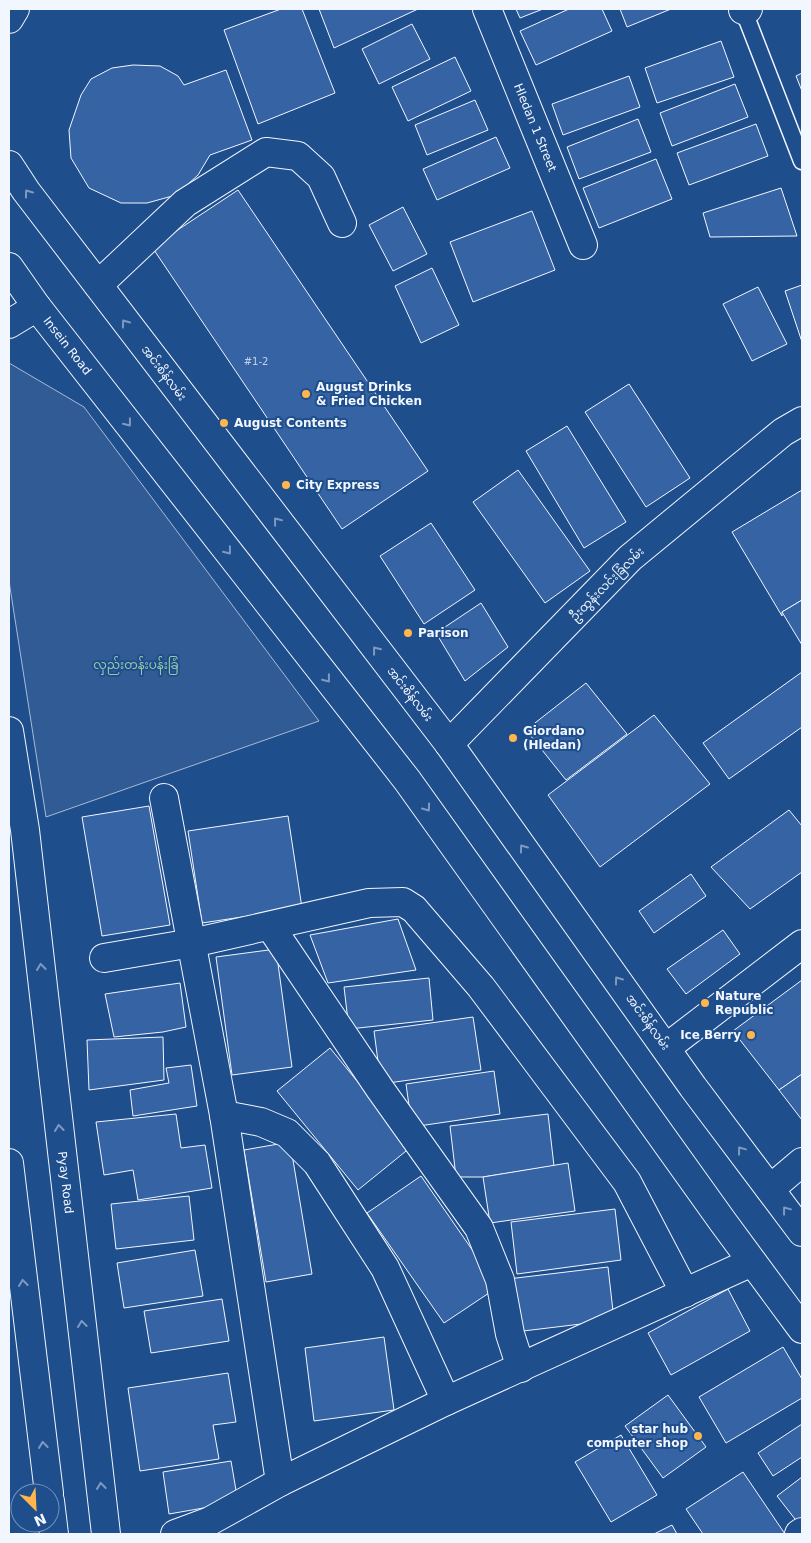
<svg xmlns="http://www.w3.org/2000/svg" width="811" height="1543" viewBox="0 0 811 1543" font-family="'DejaVu Sans','Noto Sans Myanmar',sans-serif">
	<rect width="100%" height="100%" fill="#1f4e8c"/>
	<path fill="#305b95" stroke="#a8bbd7" d="M 9,363 L 84,407 L 319,721 L 46,817 L 9,581 Z"/>
	<g fill="#3563a3" stroke="#f2f6ff">
		<path d="M 281,9 L 302,9 L 335,93 L 258,124 L 224,30 Z"/>
		<path d="M 319,9 L 418,9 L 334,48 Z"/>
		<path d="M 516,9 L 543,9 L 520,18 Z"/>
		<path d="M 569,9 L 602,9 L 612,31 L 536,65 L 520,31 Z"/>
		<path d="M 620,9 L 671,9 L 627,27 Z"/>
		<path d="M 412,24 L 430,59 L 379,84 L 362,49 Z"/>
		<path d="M 721,41 L 734,77 L 657,103 L 645,68 Z"/>
		<path d="M 455,57 L 471,91 L 408,121 L 392,87 Z"/>
		<path d="M 133,65 L 160,66 L 178,76 L 184,85 L 226,70 L 252,140 L 210,155 L 198,175 L 176,195 L 147,203 L 121,203 L 89,188 L 71,158 L 69,130 L 81,95 L 91,79 L 112,68 Z"/>
		<path d="M 802,73 L 802,91 L 796,76 Z"/>
		<path d="M 629,76 L 640,107 L 563,135 L 552,104 Z"/>
		<path d="M 735,84 L 748,117 L 672,146 L 660,113 Z"/>
		<path d="M 475,100 L 488,130 L 427,155 L 415,125 Z"/>
		<path d="M 638,119 L 651,152 L 579,179 L 567,147 Z"/>
		<path d="M 756,124 L 768,156 L 689,185 L 677,153 Z"/>
		<path d="M 496,137 L 510,168 L 437,200 L 423,169 Z"/>
		<path d="M 656,159 L 672,199 L 599,228 L 583,188 Z"/>
		<path d="M 781,188 L 797,236 L 710,237 L 703,213 Z"/>
		<path d="M 238,190 L 428,471 L 342,529 L 152,247 Z"/>
		<path d="M 403,207 L 427,254 L 393,271 L 369,225 Z"/>
		<path d="M 532,211 L 555,270 L 473,302 L 450,242 Z"/>
		<path d="M 432,268 L 459,325 L 421,343 L 395,286 Z"/>
		<path d="M 802,285 L 802,342 L 785,291 Z"/>
		<path d="M 758,287 L 787,344 L 752,361 L 723,304 Z"/>
		<path d="M 629,384 L 690,478 L 646,507 L 585,412 Z"/>
		<path d="M 567,426 L 626,522 L 584,548 L 526,451 Z"/>
		<path d="M 518,470 L 590,571 L 545,603 L 473,502 Z"/>
		<path d="M 802,490 L 802,600 L 782,612 L 782,616 L 732,532 Z"/>
		<path d="M 431,523 L 475,590 L 424,624 L 380,556 Z"/>
		<path d="M 802,600 L 802,645 L 782,612 Z"/>
		<path d="M 481,603 L 508,647 L 465,681 L 436,633 Z"/>
		<path d="M 802,672 L 802,727 L 729,779 L 703,743 Z"/>
		<path d="M 586,683 L 627,734 L 566,780 L 526,730 Z"/>
		<path d="M 654,715 L 710,784 L 600,867 L 548,795 Z"/>
		<path d="M 149,806 L 170,925 L 102,936 L 82,817 Z"/>
		<path d="M 789,810 L 802,826 L 802,872 L 750,909 L 711,867 Z"/>
		<path d="M 288,816 L 302,908 L 202,923 L 188,831 Z"/>
		<path d="M 691,874 L 706,896 L 654,933 L 639,911 Z"/>
		<path d="M 398,919 L 416,970 L 328,983 L 310,935 Z"/>
		<path d="M 723,930 L 740,954 L 686,994 L 667,969 Z"/>
		<path d="M 276,949 L 292,1067 L 232,1075 L 216,957 Z"/>
		<path d="M 429,978 L 433,1020 L 349,1029 L 344,987 Z"/>
		<path d="M 802,980 L 802,1074 L 779,1090 L 733,1031 Z"/>
		<path d="M 180,983 L 186,1027 L 163,1032 L 114,1037 L 105,994 Z"/>
		<path d="M 473,1017 L 481,1070 L 381,1084 L 374,1031 Z"/>
		<path d="M 163,1037 L 164,1080 L 89,1090 L 87,1040 Z"/>
		<path d="M 330,1048 L 411,1147 L 358,1190 L 277,1091 Z"/>
		<path d="M 191,1065 L 197,1106 L 133,1116 L 130,1090 L 169,1083 L 166,1068 Z"/>
		<path d="M 494,1071 L 500,1114 L 412,1127 L 406,1084 Z"/>
		<path d="M 802,1074 L 802,1120 L 779,1090 Z"/>
		<path d="M 176,1114 L 181,1148 L 205,1145 L 212,1188 L 138,1200 L 133,1170 L 104,1175 L 96,1122 Z"/>
		<path d="M 548,1114 L 554,1166 L 483,1177 L 456,1177 L 450,1126 Z"/>
		<path d="M 290,1142 L 312,1274 L 266,1282 L 244,1150 Z"/>
		<path d="M 568,1163 L 575,1211 L 490,1223 L 483,1177 Z"/>
		<path d="M 421,1176 L 498,1287 L 444,1323 L 367,1213 Z"/>
		<path d="M 189,1196 L 194,1240 L 116,1249 L 111,1204 Z"/>
		<path d="M 615,1209 L 621,1260 L 517,1274 L 511,1222 Z"/>
		<path d="M 195,1250 L 203,1296 L 124,1308 L 117,1263 Z"/>
		<path d="M 608,1267 L 614,1320 L 515,1332 L 508,1279 Z"/>
		<path d="M 728,1289 L 750,1331 L 671,1375 L 648,1333 Z"/>
		<path d="M 222,1299 L 229,1341 L 151,1353 L 144,1311 Z"/>
		<path d="M 384,1337 L 394,1410 L 314,1421 L 305,1348 Z"/>
		<path d="M 783,1347 L 802,1379 L 802,1398 L 726,1443 L 699,1397 Z"/>
		<path d="M 228,1373 L 236,1422 L 213,1425 L 219,1459 L 140,1471 L 128,1388 Z"/>
		<path d="M 668,1395 L 706,1447 L 663,1478 L 625,1426 Z"/>
		<path d="M 802,1424 L 802,1457 L 773,1476 L 758,1453 Z"/>
		<path d="M 621,1435 L 657,1495 L 611,1522 L 575,1462 Z"/>
		<path d="M 231,1461 L 238,1502 L 169,1514 L 163,1472 Z"/>
		<path d="M 743,1472 L 785,1534 L 703,1534 L 686,1509 Z"/>
		<path d="M 802,1477 L 802,1528 L 777,1496 Z"/>
		<path d="M 672,1525 L 677,1534 L 654,1534 Z"/>
	</g>
	<g fill="none" stroke-linecap="round" stroke-linejoin="round">
		<defs>
			<path id="lane" d="M 743,9 L 802,161"/>
			<g id="street">
				<path id="s1" d="M 487,9 L 583,245"/>
				<path d="M 743,10 L 748,9"/>
				<path d="M 98,285 L 185,203 L 266,152 L 298,156 L 321,177 L 342,223"/>
				<path d="M 449,744 L 630,558 L 783,432 L 802,421"/>
				<path d="M 164,798 L 224,1115 L 280,1482 L 210,1521 L 175,1534"/>
				<path d="M 270,926 L 380,1089 L 479,1228 L 500,1280 L 510,1334 L 521,1368"/>
				<path d="M 104,958 L 192,943 L 369,903 L 403,902 L 414,909 L 481,987 L 627,1182 L 685,1293"/>
				<path d="M 666,1048 L 802,944"/>
				<path d="M 224,1115 L 261,1122 L 287,1133 L 317,1163 L 385,1268 L 446,1401"/>
				<path d="M 770,1189 L 802,1162"/>
				<path d="M 280,1482 L 446,1401 L 752,1262"/>
				<path d="M 799,1534 L 802,1532"/>
			</g>
			<g id="primary">
				<path d="M 9,19 L 15,9"/>
				<path d="M 9,165 L 26,191 L 449,744 L 693,1087 L 802,1232"/>
				<path id="s2" d="M 9,267 L 37,307 L 407,780 L 723,1222 L 802,1329"/>
				<path d="M 9,324 L 37,307"/>
				<path id="s3" d="M 9,731 L 25,830 L 106,1534"/>
			</g>
			<g id="highway">
				<path d="M 9,1163 L 49,1493"/>
				<path d="M 50,1501 L 54,1534"/>
			</g>
		</defs>
		<use href="#lane" stroke="#f2f6ff" stroke-width="19"/>
		<use href="#street" stroke="#f2f6ff" stroke-width="30"/>
		<use href="#primary" stroke="#f2f6ff" stroke-width="30"/>
		<use href="#highway" stroke="#f2f6ff" stroke-width="30"/>
		<use href="#lane" stroke="#1f4e8c" stroke-width="16"/>
		<use href="#street" stroke="#1f4e8c" stroke-width="28"/>
		<use href="#primary" stroke="#1f4e8c" stroke-width="28"/>
		<use href="#highway" stroke="#1f4e8c" stroke-width="28"/>
	</g>
	<defs><path id="oneway-chevron" d="M-2-3.5L2.5 0L-2 3.5" fill="none" stroke-width="1.6" stroke-linecap="round" stroke-linejoin="round" transform="scale(1.25)"/></defs>
	<g stroke="#7e9ac0">
		<use href="#oneway-chevron" transform="translate(28 193) rotate(-126)"/>
		<use href="#oneway-chevron" transform="translate(125 323) rotate(-126)"/>
		<use href="#oneway-chevron" transform="translate(128 423) rotate(52)"/>
		<use href="#oneway-chevron" transform="translate(277 521) rotate(-128)"/>
		<use href="#oneway-chevron" transform="translate(228 551) rotate(52)"/>
		<use href="#oneway-chevron" transform="translate(376 650) rotate(-128)"/>
		<use href="#oneway-chevron" transform="translate(327 679) rotate(52)"/>
		<use href="#oneway-chevron" transform="translate(427 808) rotate(54)"/>
		<use href="#oneway-chevron" transform="translate(523 848) rotate(-126)"/>
		<use href="#oneway-chevron" transform="translate(41 967) rotate(-97)"/>
		<use href="#oneway-chevron" transform="translate(618 980) rotate(-126)"/>
		<use href="#oneway-chevron" transform="translate(59 1128) rotate(-97)"/>
		<use href="#oneway-chevron" transform="translate(741 1150) rotate(-127)"/>
		<use href="#oneway-chevron" transform="translate(786 1210) rotate(-127)"/>
		<use href="#oneway-chevron" transform="translate(23 1283) rotate(-97)"/>
		<use href="#oneway-chevron" transform="translate(82 1324) rotate(-97)"/>
		<use href="#oneway-chevron" transform="translate(43 1445) rotate(-97)"/>
		<use href="#oneway-chevron" transform="translate(101 1486) rotate(-97)"/>
	</g>
	<g fill="#ffb74d" stroke="#1f4e8c" stroke-width="2">
		<circle cx="306" cy="394" r="5"/>
		<circle cx="224" cy="423" r="5"/>
		<circle cx="286" cy="485" r="5"/>
		<circle cx="408" cy="633" r="5"/>
		<circle cx="513" cy="738" r="5"/>
		<circle cx="705" cy="1003" r="5"/>
		<circle cx="751" cy="1035" r="5"/>
		<circle cx="698" cy="1436" r="5"/>
	</g>
	<g text-anchor="middle" dominant-baseline="central" stroke-width="4" stroke-linejoin="round" paint-order="stroke">
		<g font-size="10" fill="#c3d1e8">
			<text x="256" y="361">#1-2</text>
		</g>
		<g font-size="12" fill="#f2f6ff" stroke="#1f4e8c">
			<text stroke="none"><textPath href="#s1" startOffset="128">Hledan 1 Street</textPath></text>
			<text stroke="none"><textPath href="#s2" startOffset="98">Insein Road</textPath></text>
			<text transform="translate(164 373) rotate(53)">အင်းစိန်လမ်း</text>
			<text transform="translate(607 584) rotate(-45)">ဦးထွန်းလင်းခြံလမ်း</text>
			<text transform="translate(410 694) rotate(52)">အင်းစိန်လမ်း</text>
			<text transform="translate(648 1022) rotate(54)">အင်းစိန်လမ်း</text>
			<text stroke="none"><textPath href="#s3" startOffset="455">Pyay Road</textPath></text>
		</g>
		<g font-size="12" font-weight="bold" fill="#f2f6ff" stroke="#1f4e8c" text-anchor="start">
			<text x="316" y="387">August Drinks<tspan x="316" dy="14">&amp; Fried Chicken</tspan></text>
			<text x="234" y="423">August Contents</text>
			<text x="296" y="485">City Express</text>
			<text x="418" y="633">Parison</text>
			<text x="523" y="731">Giordano<tspan x="523" dy="14">(Hledan)</tspan></text>
			<text x="715" y="996">Nature<tspan x="715" dy="14">Republic</tspan></text>
			<text x="741" y="1035" text-anchor="end">Ice Berry</text>
			<text x="688" y="1429" text-anchor="end">star hub<tspan x="688" dy="14">computer shop</tspan></text>
		</g>
		<g font-size="12" fill="#97c8a6" stroke="#1f4e8c">
			<text x="136" y="665">လှည်းတန်းပန်းခြံ</text>
		</g>
	</g>
	<rect width="811" height="1543" fill="none" stroke="#f2f6ff" stroke-width="20"/>
	<g transform="translate(35 1508) rotate(156)"><circle r="24" fill="#1f4e8c" stroke="#7391ba"/>
	<path d="M0-4L9 19L0 12L-9 19Z" fill="#ffb74d"/>
	<text y="-8" font-size="14" font-weight="bold" text-anchor="middle" fill="#f2f6ff">N</text>
	</g>
</svg>
